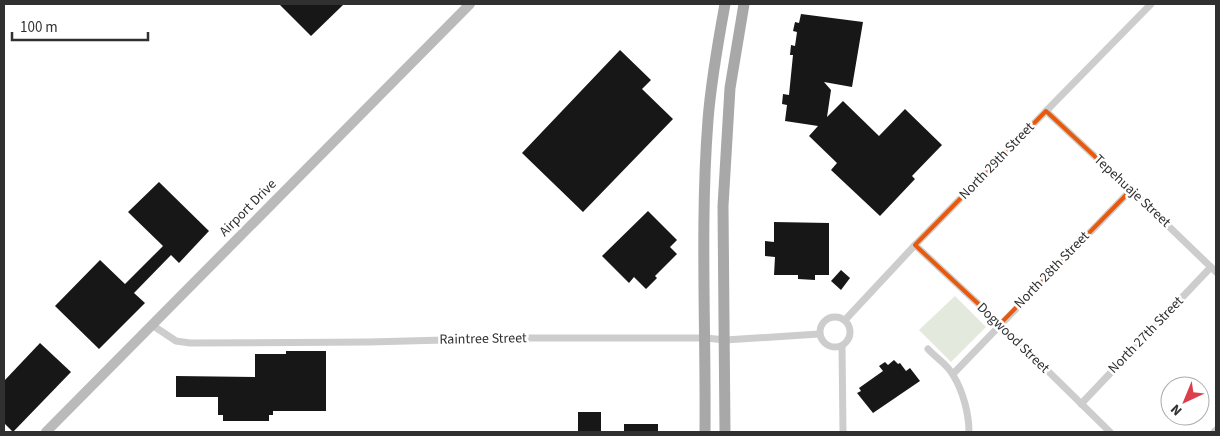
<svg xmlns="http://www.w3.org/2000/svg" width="1220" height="436" viewBox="0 0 1220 436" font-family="'Source Sans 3',sans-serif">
	<rect width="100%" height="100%" fill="#fff"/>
	<path fill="#e3e9dd" d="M 955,296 L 986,327 L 951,362 L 919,330 Z"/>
	<g fill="#171717">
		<path d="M 279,4 L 344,4 L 311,36 Z"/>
		<path d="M 801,14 L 863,22 L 852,87 L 824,82 L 831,90 L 827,117 L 843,101 L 879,136 L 905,109 L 942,145 L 912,176 L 915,179 L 880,216 L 831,170 L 837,163 L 809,136 L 818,126 L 785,121 L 787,105 L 782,104 L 783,94 L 789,95 L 793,55 L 790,55 L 791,45 L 795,46 L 797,32 L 793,31 L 795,22 L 799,23 Z"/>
		<path d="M 620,50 L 651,80 L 642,89 L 673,119 L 583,212 L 522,153 Z"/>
		<path d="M 159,182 L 209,231 L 179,263 L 171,255 L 134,293 L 145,303 L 99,349 L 55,306 L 100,260 L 125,284 L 163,246 L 128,212 Z"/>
		<path d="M 648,211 L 677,240 L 670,247 L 677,254 L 655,276 L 657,278 L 646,289 L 634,277 L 629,283 L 602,256 Z"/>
		<path d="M 774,222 L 829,223 L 829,275 L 815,275 L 815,280 L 798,279 L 798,275 L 774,275 L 775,257 L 765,256 L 765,241 L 774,242 Z"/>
		<path d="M 841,270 L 850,278 L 841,290 L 831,281 Z"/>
		<path d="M 40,343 L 71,372 L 13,432 L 4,423 L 4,381 Z"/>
		<path d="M 286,351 L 326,351 L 326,411 L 273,411 L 273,415 L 269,415 L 269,421 L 223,421 L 223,415 L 218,415 L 218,397 L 176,397 L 176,376 L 255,377 L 255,354 L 286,354 Z"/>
		<path d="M 894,360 L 898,364 L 900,363 L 906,371 L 910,368 L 920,381 L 873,413 L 857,393 L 861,391 L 859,388 L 883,371 L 879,366 L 885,362 L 888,365 Z"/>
		<rect x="578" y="412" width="23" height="20"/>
		<rect x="624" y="424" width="34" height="8"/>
	</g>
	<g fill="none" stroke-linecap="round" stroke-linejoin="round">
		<g stroke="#cdcdcd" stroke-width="7">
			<path d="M 1046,111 L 1131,190 L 1216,272"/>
			<path d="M 915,245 L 1000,324 L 1110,432"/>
			<circle cx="835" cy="332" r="15"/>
			<path d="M 845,320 L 915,245 L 1151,4"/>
			<path d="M 152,325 L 176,341 L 190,343 L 369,342 L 515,338 L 706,338 L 725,340 L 819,334"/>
			<path d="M 842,346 L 843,432"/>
			<path d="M 928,349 C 935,357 948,365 953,375 C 963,391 969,414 969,432"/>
			<path d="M 953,374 L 1131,190"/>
			<path d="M 1081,404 L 1211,267"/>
			<path d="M 1214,432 L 1216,430"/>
		</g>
		<path stroke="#bababa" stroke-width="10" d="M 46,432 L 470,4"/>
		<g stroke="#a8a8a8" stroke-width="11">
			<path d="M 705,432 C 706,329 700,223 708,120 C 711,81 718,42 725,4"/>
			<path d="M 725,432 L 723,206 L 730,88 L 744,4"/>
		</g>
	</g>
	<path fill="none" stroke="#e8590c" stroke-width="4" stroke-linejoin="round" d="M 1046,111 L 1131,190 L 1000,324 L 915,245 Z"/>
	<g text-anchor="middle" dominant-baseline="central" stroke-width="5" stroke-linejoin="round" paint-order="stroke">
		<g font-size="14" fill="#303030" stroke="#fff">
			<text transform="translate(997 161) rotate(-46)">North 29th Street</text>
			<text transform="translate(1132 191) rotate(43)">Tepehuaje Street</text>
			<text transform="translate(248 208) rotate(-45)">Airport Drive</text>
			<text transform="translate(1052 270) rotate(-46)">North 28th Street</text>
			<text transform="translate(1146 335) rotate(-46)">North 27th Street</text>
			<text transform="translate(1013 338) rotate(44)">Dogwood Street</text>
			<text transform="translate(483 339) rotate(-1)">Raintree Street</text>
		</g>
	</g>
	<rect width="1220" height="436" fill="none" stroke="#303030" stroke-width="10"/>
	<g transform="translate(1185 401) rotate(224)"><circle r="24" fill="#ffffff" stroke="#acacac"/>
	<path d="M0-4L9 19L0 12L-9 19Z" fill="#db3f4b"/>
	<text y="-8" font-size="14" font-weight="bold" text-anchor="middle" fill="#303030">N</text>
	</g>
	<path d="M12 32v8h136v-8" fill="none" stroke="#303030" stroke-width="2.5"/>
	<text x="20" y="32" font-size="15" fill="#303030" stroke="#ffffff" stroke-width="4" paint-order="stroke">100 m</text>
</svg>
